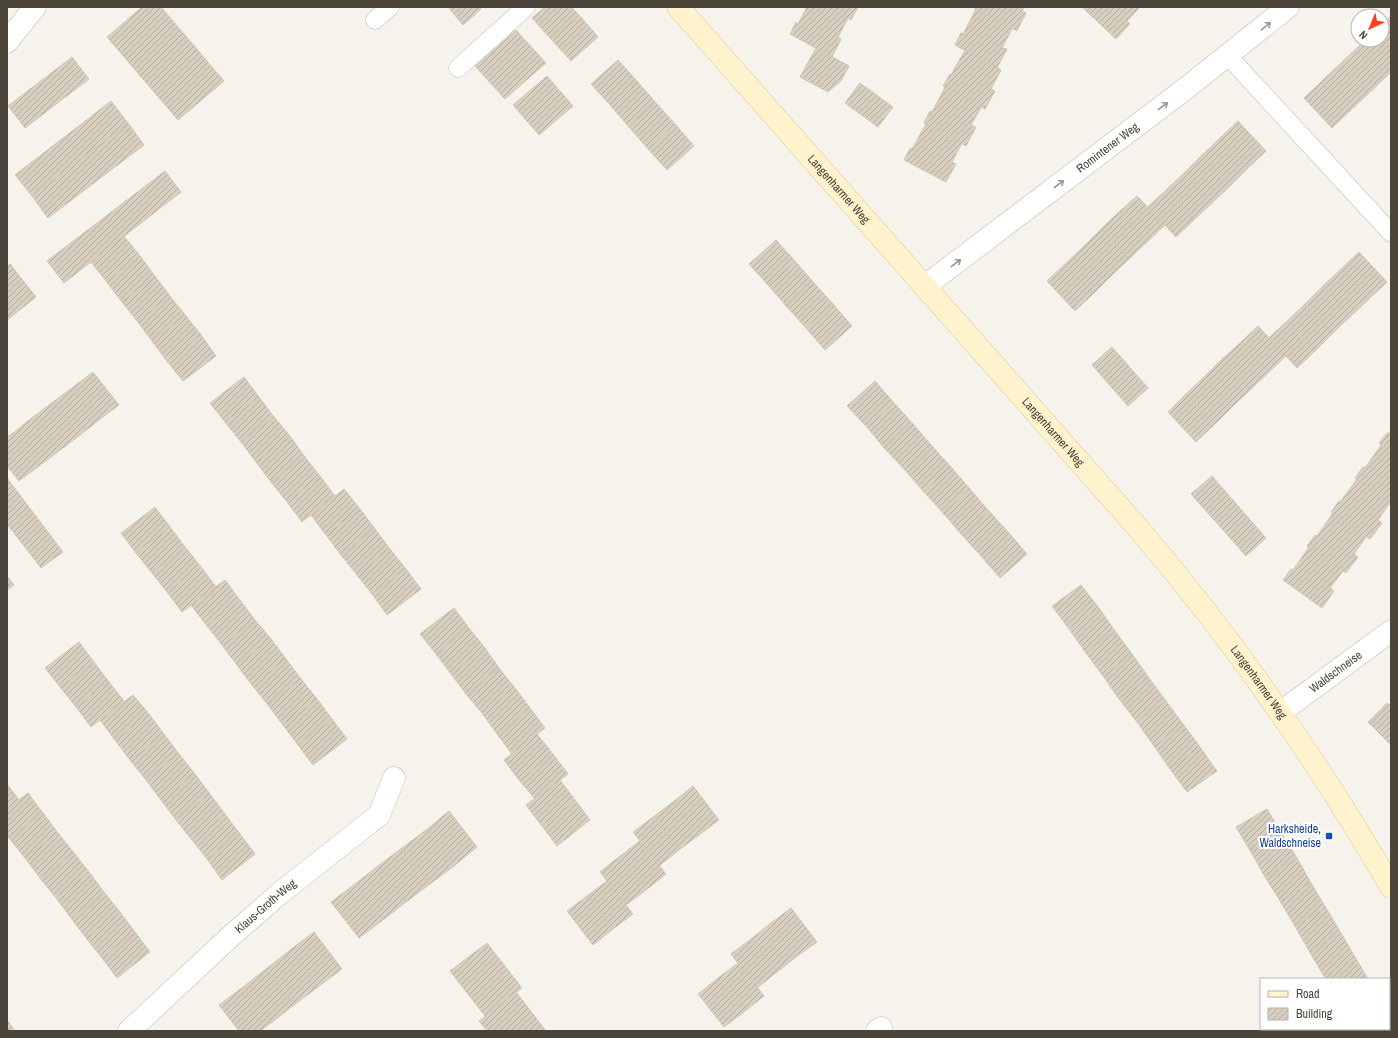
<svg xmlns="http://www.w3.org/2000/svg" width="1398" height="1038" viewBox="0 0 1398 1038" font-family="'Archivo Narrow',sans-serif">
	<defs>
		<pattern id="building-hatch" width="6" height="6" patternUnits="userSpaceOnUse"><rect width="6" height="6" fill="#d8cfc1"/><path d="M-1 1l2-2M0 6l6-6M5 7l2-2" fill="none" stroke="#b1aa9e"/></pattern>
	</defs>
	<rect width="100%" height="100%" fill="#f6f3ec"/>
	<g fill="url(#building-hatch)" stroke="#d3c7b4">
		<path d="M 142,7 L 161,7 L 224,81 L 178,120 L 107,37 Z"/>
		<path d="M 448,7 L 480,7 L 481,9 L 463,25 Z"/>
		<path d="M 545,7 L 571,7 L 579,15 L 551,39 L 532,18 Z"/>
		<path d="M 807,7 L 827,7 L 848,18 L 838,37 L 841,39 L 832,57 L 790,34 L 796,22 L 798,24 Z"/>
		<path d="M 827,7 L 858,7 L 851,20 Z"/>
		<path d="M 975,7 L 1024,7 L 1022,11 L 1026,13 L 1017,31 L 976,9 L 974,8 Z"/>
		<path d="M 1082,7 L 1140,7 L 1127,21 L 1130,24 L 1116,39 Z"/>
		<path d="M 976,9 L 1012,29 L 1002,48 L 1007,49 L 997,68 L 955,45 L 961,33 L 963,34 Z"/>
		<path d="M 579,15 L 598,37 L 571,61 L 551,39 Z"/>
		<path d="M 1391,16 L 1391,46 L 1382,37 L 1382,24 Z"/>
		<path d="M 516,30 L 546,63 L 505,99 L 475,66 Z"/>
		<path d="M 1382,37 L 1391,46 L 1391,72 L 1386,77 L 1358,47 L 1365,40 L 1382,40 Z"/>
		<path d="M 1358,47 L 1386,77 L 1368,94 L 1340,64 Z"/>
		<path d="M 816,48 L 849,66 L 841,81 L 828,92 L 800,77 Z"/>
		<path d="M 965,50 L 1001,70 L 991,89 L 995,91 L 985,109 L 943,86 L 950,74 L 951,75 Z"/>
		<path d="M 72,57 L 89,79 L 25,128 L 8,106 Z"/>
		<path d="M 618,60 L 637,81 L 610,105 L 591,84 Z"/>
		<path d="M 1340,64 L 1368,94 L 1350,111 L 1322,81 Z"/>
		<path d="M 547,76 L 573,106 L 539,135 L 513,105 Z"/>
		<path d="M 637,81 L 656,103 L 629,127 L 610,105 Z"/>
		<path d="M 1322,81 L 1350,111 L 1332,128 L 1304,98 Z"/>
		<path d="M 860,83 L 893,107 L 878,127 L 845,103 Z"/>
		<path d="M 945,87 L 982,106 L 971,125 L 976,127 L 966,146 L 924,123 L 930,111 L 932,112 Z"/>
		<path d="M 111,101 L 128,123 L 32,196 L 15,175 Z"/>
		<path d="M 656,103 L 675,124 L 648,149 L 629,127 Z"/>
		<path d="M 1238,121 L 1266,151 L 1248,168 L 1220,138 Z"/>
		<path d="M 128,123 L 144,145 L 48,218 L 32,196 Z"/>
		<path d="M 675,124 L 694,146 L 667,170 L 648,149 Z"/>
		<path d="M 926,124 L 962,143 L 952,162 L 956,164 L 946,182 L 904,160 L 910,148 L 912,149 Z"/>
		<path d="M 1220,138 L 1248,168 L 1230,186 L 1202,155 Z"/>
		<path d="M 1202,155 L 1230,186 L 1212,203 L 1184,173 Z"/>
		<path d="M 165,171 L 181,192 L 64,283 L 47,261 Z"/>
		<path d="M 1184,173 L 1212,203 L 1194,220 L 1166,190 Z"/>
		<path d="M 1166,190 L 1194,220 L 1176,237 L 1148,207 Z"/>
		<path d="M 1137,196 L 1165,225 L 1147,242 L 1119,212 Z"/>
		<path d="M 1119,212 L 1147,242 L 1129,259 L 1101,229 Z"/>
		<path d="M 1101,229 L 1129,259 L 1111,276 L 1083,247 Z"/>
		<path d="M 124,236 L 140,256 L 106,281 L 91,262 Z"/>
		<path d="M 776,240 L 795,261 L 768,285 L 749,264 Z"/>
		<path d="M 1083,247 L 1111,276 L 1093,294 L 1065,264 Z"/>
		<path d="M 1359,252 L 1387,282 L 1369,299 L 1341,269 Z"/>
		<path d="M 140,256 L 155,276 L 122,302 L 106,281 Z"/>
		<path d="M 795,261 L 814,283 L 787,307 L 768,285 Z"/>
		<path d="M 10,264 L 36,297 L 16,313 L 7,301 L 7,266 Z"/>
		<path d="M 1065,264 L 1093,294 L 1075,311 L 1047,281 Z"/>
		<path d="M 1341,269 L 1369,299 L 1351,316 L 1323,286 Z"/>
		<path d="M 155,276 L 170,296 L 137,321 L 122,302 Z"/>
		<path d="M 814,283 L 833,304 L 806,328 L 787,307 Z"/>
		<path d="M 1323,286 L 1351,316 L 1333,333 L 1305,304 Z"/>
		<path d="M 170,296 L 186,316 L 152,341 L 137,321 Z"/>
		<path d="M 7,301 L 16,313 L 7,320 Z"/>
		<path d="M 833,304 L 852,326 L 825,350 L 806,328 Z"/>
		<path d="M 1305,304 L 1333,333 L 1315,351 L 1287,321 Z"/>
		<path d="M 186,316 L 201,335 L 167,361 L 152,341 Z"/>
		<path d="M 1287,321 L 1315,351 L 1297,368 L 1269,338 Z"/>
		<path d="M 1258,326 L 1286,356 L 1268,373 L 1240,343 Z"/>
		<path d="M 201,335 L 216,356 L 183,381 L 167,361 Z"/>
		<path d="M 1240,343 L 1268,373 L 1250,390 L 1221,360 Z"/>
		<path d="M 1112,347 L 1148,388 L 1128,406 L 1092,365 Z"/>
		<path d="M 1221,360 L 1250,390 L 1232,407 L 1204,377 Z"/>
		<path d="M 93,372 L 119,405 L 99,420 L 73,387 Z"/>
		<path d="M 244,377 L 259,397 L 225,422 L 210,403 Z"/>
		<path d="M 1204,377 L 1232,407 L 1214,425 L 1186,394 Z"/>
		<path d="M 875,381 L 894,403 L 867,427 L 847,406 Z"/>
		<path d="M 73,387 L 99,420 L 79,436 L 53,402 Z"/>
		<path d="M 1186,394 L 1214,425 L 1196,442 L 1168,412 Z"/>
		<path d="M 259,397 L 274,417 L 241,442 L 225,422 Z"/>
		<path d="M 53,402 L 79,436 L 59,451 L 33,417 Z"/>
		<path d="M 894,403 L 913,424 L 885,449 L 867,427 Z"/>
		<path d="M 33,417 L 59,451 L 39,466 L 13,433 Z"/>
		<path d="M 274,417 L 290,436 L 256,462 L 241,442 Z"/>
		<path d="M 913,424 L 932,446 L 905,470 L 885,449 Z"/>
		<path d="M 1391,430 L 1391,452 L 1379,443 L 1387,433 L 1388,434 Z"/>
		<path d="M 13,433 L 39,466 L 19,481 L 7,466 L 7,437 Z"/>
		<path d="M 290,436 L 305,457 L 271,482 L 256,462 Z"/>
		<path d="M 1381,445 L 1391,452 L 1391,503 L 1355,478 L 1363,467 L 1365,468 Z"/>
		<path d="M 932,446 L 951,467 L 924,492 L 905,470 Z"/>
		<path d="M 305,457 L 320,476 L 287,502 L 271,482 Z"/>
		<path d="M 951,467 L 970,489 L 943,513 L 924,492 Z"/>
		<path d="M 320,476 L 335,496 L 302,522 L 287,502 Z"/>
		<path d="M 1212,476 L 1266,538 L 1246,556 L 1191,494 Z"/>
		<path d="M 7,478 L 63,552 L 41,568 L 7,524 Z"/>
		<path d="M 1357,479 L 1390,503 L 1378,520 L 1382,523 L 1370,539 L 1331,512 L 1339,501 L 1340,502 Z"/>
		<path d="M 344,489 L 360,509 L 326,535 L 311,515 Z"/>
		<path d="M 970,489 L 989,511 L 962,535 L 943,513 Z"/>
		<path d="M 155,507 L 170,527 L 136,553 L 121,533 Z"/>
		<path d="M 360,509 L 375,529 L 341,555 L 326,535 Z"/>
		<path d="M 989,511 L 1008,532 L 981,556 L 962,535 Z"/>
		<path d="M 1333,513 L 1366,537 L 1354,554 L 1358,557 L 1346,573 L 1307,546 L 1315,535 L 1317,536 Z"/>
		<path d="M 170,527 L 185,547 L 152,573 L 136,553 Z"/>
		<path d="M 375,529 L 390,549 L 357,575 L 341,555 Z"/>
		<path d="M 1008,532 L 1027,554 L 1000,578 L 981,556 Z"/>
		<path d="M 185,547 L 201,567 L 167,592 L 152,573 Z"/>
		<path d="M 1309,547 L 1343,571 L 1330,588 L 1334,591 L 1322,608 L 1283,580 L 1291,569 L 1293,570 Z"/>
		<path d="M 390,549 L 406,569 L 372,594 L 357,575 Z"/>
		<path d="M 201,567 L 216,587 L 182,612 L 167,592 Z"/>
		<path d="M 406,569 L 421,589 L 387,615 L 372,594 Z"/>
		<path d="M 7,576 L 14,585 L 7,590 Z"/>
		<path d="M 225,580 L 240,600 L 207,626 L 191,605 Z"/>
		<path d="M 1081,585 L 1099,608 L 1069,629 L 1052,606 Z"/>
		<path d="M 240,600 L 255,620 L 222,645 L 207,626 Z"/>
		<path d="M 454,608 L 469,628 L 436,654 L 420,634 Z"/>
		<path d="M 1099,608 L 1115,631 L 1086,653 L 1069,629 Z"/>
		<path d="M 255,620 L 271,639 L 237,665 L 222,645 Z"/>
		<path d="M 469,628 L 485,648 L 451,674 L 436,654 Z"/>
		<path d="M 1115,631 L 1132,654 L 1103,676 L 1086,653 Z"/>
		<path d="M 271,639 L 286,659 L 252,685 L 237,665 Z"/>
		<path d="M 79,642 L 94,662 L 60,687 L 45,668 Z"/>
		<path d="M 485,648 L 499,668 L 466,694 L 451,674 Z"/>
		<path d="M 1132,654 L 1149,678 L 1119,699 L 1103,676 Z"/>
		<path d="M 286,659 L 301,679 L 268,705 L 252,685 Z"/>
		<path d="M 94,662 L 109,682 L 76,707 L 60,687 Z"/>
		<path d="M 499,668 L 515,688 L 482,713 L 466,694 Z"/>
		<path d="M 1149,678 L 1166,701 L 1137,722 L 1119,699 Z"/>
		<path d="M 301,679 L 317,699 L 283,725 L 268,705 Z"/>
		<path d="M 109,682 L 124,701 L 91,727 L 76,707 Z"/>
		<path d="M 515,688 L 530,708 L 497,734 L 482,713 Z"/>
		<path d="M 133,695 L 149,714 L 115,740 L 100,720 Z"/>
		<path d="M 317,699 L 332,719 L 298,745 L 283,725 Z"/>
		<path d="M 1166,701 L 1183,724 L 1154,746 L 1137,722 Z"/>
		<path d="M 1387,703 L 1391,706 L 1391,745 L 1368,722 Z"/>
		<path d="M 530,708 L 545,728 L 512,754 L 497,734 Z"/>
		<path d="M 149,714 L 164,734 L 130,760 L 115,740 Z"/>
		<path d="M 332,719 L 347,739 L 313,765 L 298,745 Z"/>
		<path d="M 1183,724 L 1200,747 L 1170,769 L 1154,746 Z"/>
		<path d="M 164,734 L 179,754 L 146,780 L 130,760 Z"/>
		<path d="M 537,734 L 553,754 L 519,780 L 504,760 Z"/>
		<path d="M 1200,747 L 1217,771 L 1187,792 L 1170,769 Z"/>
		<path d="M 179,754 L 195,774 L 161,800 L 146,780 Z"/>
		<path d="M 553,754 L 568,774 L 535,799 L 519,780 Z"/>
		<path d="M 195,774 L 210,794 L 176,820 L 161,800 Z"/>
		<path d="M 560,780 L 575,800 L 542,826 L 526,805 Z"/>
		<path d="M 7,784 L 19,800 L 7,809 Z"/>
		<path d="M 693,786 L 719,820 L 699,835 L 673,802 Z"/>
		<path d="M 28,793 L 43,813 L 9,838 L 7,835 L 7,809 Z"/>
		<path d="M 210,794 L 225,814 L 192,840 L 176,820 Z"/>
		<path d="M 575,800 L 590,820 L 557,846 L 542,826 Z"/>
		<path d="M 673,802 L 699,835 L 679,850 L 653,817 Z"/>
		<path d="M 1267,809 L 1282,834 L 1251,852 L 1236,827 Z"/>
		<path d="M 449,811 L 477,847 L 454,866 L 426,830 Z"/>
		<path d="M 43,813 L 58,833 L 25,858 L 9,838 Z"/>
		<path d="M 225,814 L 240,834 L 207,859 L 192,840 Z"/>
		<path d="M 653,817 L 679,850 L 659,866 L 633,832 Z"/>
		<path d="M 426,830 L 454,866 L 430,884 L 402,848 Z"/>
		<path d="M 58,833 L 74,853 L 40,878 L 25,858 Z"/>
		<path d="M 240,834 L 255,854 L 222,880 L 207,859 Z"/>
		<path d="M 1282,834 L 1297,858 L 1265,877 L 1251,852 Z"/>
		<path d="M 640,841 L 666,874 L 646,890 L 620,856 Z"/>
		<path d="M 402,848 L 430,884 L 406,902 L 378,866 Z"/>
		<path d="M 74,853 L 89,872 L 56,898 L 40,878 Z"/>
		<path d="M 620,856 L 646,890 L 626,905 L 600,872 Z"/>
		<path d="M 1297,858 L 1311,883 L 1280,901 L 1265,877 Z"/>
		<path d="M 378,866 L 406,902 L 383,920 L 355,884 Z"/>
		<path d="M 89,872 L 104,892 L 71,918 L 56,898 Z"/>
		<path d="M 607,881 L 633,914 L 613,929 L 587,896 Z"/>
		<path d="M 1311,883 L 1326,908 L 1295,926 L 1280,901 Z"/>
		<path d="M 355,884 L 383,920 L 359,938 L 331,902 Z"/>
		<path d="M 104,892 L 120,912 L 86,938 L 71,918 Z"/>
		<path d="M 587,896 L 613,929 L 593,945 L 567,911 Z"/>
		<path d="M 791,908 L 817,942 L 796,957 L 771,923 Z"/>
		<path d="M 1326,908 L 1341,933 L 1309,951 L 1295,926 Z"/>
		<path d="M 120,912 L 135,932 L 102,958 L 86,938 Z"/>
		<path d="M 771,923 L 796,957 L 777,972 L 751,939 Z"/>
		<path d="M 135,932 L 150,952 L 117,978 L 102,958 Z"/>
		<path d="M 314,932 L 342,969 L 318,987 L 290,950 Z"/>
		<path d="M 1341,933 L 1355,957 L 1324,976 L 1309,951 Z"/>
		<path d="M 751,939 L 777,972 L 757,988 L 731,954 Z"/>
		<path d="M 487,943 L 522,988 L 485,1016 L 450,971 Z"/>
		<path d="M 290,950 L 318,987 L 294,1005 L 266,969 Z"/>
		<path d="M 1355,957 L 1368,979 L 1326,979 L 1324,976 Z"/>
		<path d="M 738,963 L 764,996 L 744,1012 L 718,978 Z"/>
		<path d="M 266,969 L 294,1005 L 271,1023 L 243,987 Z"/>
		<path d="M 718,978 L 744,1012 L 724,1027 L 698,994 Z"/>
		<path d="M 243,987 L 271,1023 L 260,1031 L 239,1031 L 219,1005 Z"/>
		<path d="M 516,992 L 546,1031 L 487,1031 L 479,1021 Z"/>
		<path d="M 1389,1015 L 1391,1018 L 1391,1031 L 1356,1031 L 1355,1029 L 1389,1029 Z"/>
		<path d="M 7,1020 L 15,1031 L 7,1031 Z"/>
	</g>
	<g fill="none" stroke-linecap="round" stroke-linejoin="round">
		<defs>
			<g id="lane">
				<path d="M 375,20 L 390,7"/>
				<path d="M 1228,56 L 1391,233"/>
				<path d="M 458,68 L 526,7"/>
			</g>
			<g id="street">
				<path d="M 7,42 L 35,7"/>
				<path id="s1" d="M 925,286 L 1185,89 L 1288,7"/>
				<path id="s2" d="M 1281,712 L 1391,631"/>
				<path id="s3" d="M 129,1031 L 231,936 L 279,894 L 379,815 L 394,778"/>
				<path d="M 877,1031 L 881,1028"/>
			</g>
			<g id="secondary">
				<path id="s4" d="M 678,7 L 1137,527 C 1234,640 1316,758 1391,887"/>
			</g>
		</defs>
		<use href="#lane" stroke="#c2bbae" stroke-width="19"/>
		<use href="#street" stroke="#c2bbae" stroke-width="23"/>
		<use href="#secondary" stroke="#d6c79b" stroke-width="23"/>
		<use href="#lane" stroke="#fff" stroke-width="18"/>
		<use href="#street" stroke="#fff" stroke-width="22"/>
		<use href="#secondary" stroke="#fff3cd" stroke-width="22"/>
	</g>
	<defs><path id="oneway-shaft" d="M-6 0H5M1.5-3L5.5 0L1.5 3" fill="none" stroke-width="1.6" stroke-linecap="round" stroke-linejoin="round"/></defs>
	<g stroke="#9c9892">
		<use href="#oneway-shaft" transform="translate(1266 26) rotate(-40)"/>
		<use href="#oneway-shaft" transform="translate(1163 106) rotate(-37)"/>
		<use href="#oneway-shaft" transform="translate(1059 184) rotate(-37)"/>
		<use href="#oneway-shaft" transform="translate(956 263) rotate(-37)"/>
	</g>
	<rect fill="#1a4fb4" stroke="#fff" stroke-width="1.5" x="1325" y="832" width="8" height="8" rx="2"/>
	<g text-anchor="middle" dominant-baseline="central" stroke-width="4" stroke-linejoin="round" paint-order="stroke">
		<g font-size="12" fill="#4b4439" stroke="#fff">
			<text stroke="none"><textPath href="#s1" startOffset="229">Romintener Weg</textPath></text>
			<text stroke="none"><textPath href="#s4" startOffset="243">Langenharmer Weg</textPath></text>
			<text stroke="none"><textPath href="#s4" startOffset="567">Langenharmer Weg</textPath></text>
			<text stroke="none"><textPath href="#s2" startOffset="68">Waldschneise</textPath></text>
			<text stroke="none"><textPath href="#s4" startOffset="891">Langenharmer Weg</textPath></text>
			<text stroke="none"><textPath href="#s3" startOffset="185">Klaus-Groth-Weg</textPath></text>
		</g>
		<g font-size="12" fill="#164399" stroke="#fff" text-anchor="end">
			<text x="1321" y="829">Harksheide,<tspan x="1321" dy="14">Waldschneise</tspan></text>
		</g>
	</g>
	<rect width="1398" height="1038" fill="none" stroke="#4b4439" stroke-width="16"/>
	<rect x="1260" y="978" width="130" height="52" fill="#ffffff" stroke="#b7b4b0"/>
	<rect x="1268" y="991" width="20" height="6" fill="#fff3cd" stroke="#b7b4b0"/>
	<text x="1296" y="998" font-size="12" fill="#4b4439">Road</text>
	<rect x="1268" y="1008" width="20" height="12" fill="url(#building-hatch)" stroke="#b7b4b0"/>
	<text x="1296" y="1018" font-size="12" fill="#4b4439">Building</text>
	<g transform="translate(1370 28) rotate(224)"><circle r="19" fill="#ffffff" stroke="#b7b4b0"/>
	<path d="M0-3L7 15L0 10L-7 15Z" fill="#fc3f1d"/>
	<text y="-6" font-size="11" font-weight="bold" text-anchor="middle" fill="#4b4439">N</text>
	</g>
</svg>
